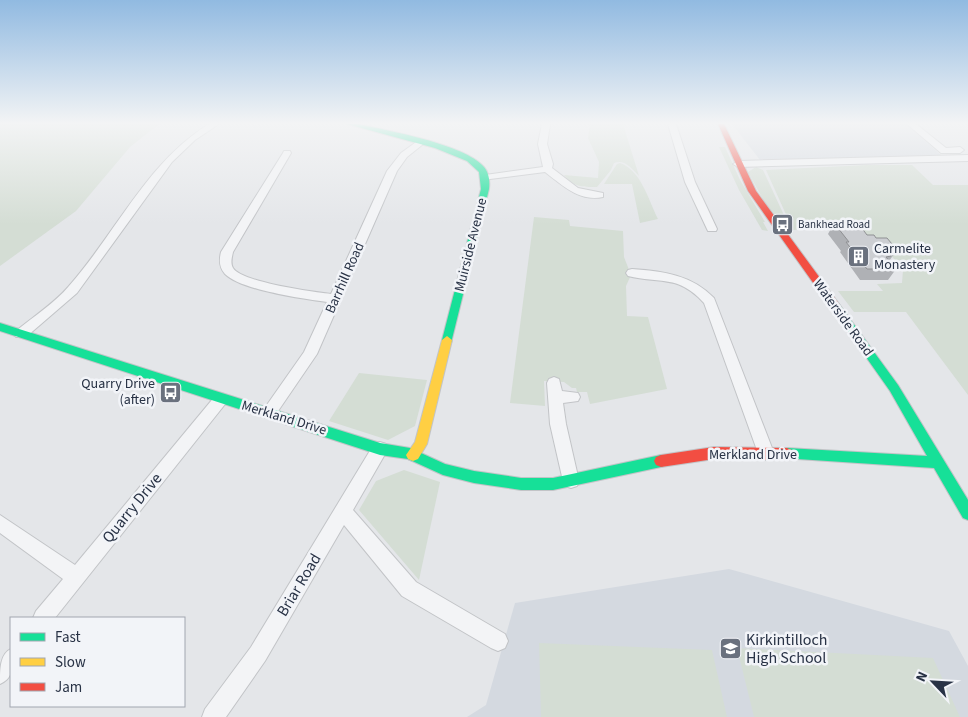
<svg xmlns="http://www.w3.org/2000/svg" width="968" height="717" viewBox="0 0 968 717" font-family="'Source Sans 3',sans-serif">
	<rect width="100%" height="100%" fill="#e4e6e9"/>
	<g fill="#d4d9e0">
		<path d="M 732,124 L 906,124 L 942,156 L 760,160 Z"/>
		<path d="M 729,569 L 949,631 L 968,666 L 968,717 L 467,717 L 486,705 L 515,603 Z"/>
	</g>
	<g fill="#d4ddd4">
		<path d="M 0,124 L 159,124 L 130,147 L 76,211 L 0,266 Z"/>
		<path d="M 590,124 L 623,124 L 639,176 C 631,168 625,159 614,163 L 611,170 L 597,187 C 582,187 573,187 564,175 L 598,178 L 599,162 L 588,138 Z"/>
		<path d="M 719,147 L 725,147 L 740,180 L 765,222 L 763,222 L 768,231 L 762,230 L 739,190 Z"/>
		<path d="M 620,163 C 641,170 649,201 658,219 L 640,223 L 632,184 L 604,184 L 617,164 Z"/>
		<path d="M 866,165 L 912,165 L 933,185 L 968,185 L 968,395 L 906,312 L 854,312 L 838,291 L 883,291 L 877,284 L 902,283 L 903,270 L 887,250 L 845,226 L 793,230 L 766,170 Z"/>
		<path d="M 756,167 L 763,170 L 789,226 L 785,226 L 765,203 L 748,172 Z"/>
		<path d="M 534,217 L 569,220 L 570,226 L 623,231 L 624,257 L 631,275 L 626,286 L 627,316 L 648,317 L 667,389 L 590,404 L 587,392 L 577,392 L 576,388 L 572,388 L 564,382 L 544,381 L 545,406 L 510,403 Z"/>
		<path d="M 359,373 L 427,380 L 415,426 L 388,440 L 329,421 Z"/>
		<path d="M 404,470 L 440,482 L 419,580 L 359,510 L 376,481 Z"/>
		<path d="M 539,643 L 712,650 L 727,717 L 541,717 Z"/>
		<path d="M 737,648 L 933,658 L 960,717 L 754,717 Z"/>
	</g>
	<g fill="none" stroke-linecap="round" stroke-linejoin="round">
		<defs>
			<g id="street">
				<path d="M 209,124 L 219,124 L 195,140 L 172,162 L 77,293 L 26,337 L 16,337 L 14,334 L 16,331 C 34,316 55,303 69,286 C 116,233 147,162 209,124 Z"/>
				<path d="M 542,124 L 550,124 L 547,144 L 553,164 L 552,168 L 578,188 L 603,193 L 603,197 C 579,202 562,185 545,172 L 482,180 L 480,178 L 485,175 L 543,167 L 538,144 Z"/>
				<path d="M 668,124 L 676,124 L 695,182 L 717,229 L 716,231 L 708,231 L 707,229 L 685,182 Z"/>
				<path d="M 907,124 L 916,124 L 946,148 L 960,147 L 964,150 L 960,153 L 941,153 Z"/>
				<path d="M 419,140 L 422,141 L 422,145 L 407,157 L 397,171 L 317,354 L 274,417 L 269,419 L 264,417 L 261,413 L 264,409 L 304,352 L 327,302 C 304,299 241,290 225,274 C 219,267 219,260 221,252 L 283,153 L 284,151 L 290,151 L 291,153 L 233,252 C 232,257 230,263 233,268 C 241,282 313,292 331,294 L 387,171 L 401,153 Z"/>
				<path d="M 968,155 L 968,161 L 738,167 L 733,164 L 738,161 Z"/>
				<path d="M 632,269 C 663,271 692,275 714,298 L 774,453 L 772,458 L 766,460 L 760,458 L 758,453 L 704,303 C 678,274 660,284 628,276 L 626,273 L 628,270 Z"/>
				<path d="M 554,377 L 559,379 L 562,391 L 578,393 L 580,397 L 578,401 L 563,403 L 566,424 L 579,481 L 577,486 L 571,488 L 565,486 L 563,481 L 550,424 L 547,383 L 549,379 Z"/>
				<path d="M 221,393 L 226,395 L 228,399 L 226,403 L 55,618 L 33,618 L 36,611 L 63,579 L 0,533 L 0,515 L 75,565 L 216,395 Z"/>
				<path d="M 380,442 L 386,444 L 388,449 L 353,510 L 416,582 L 505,634 L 508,641 L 505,648 L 498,651 L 491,648 L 402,596 L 344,525 L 265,661 L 226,717 L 202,717 L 205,709 L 251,647 L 374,444 Z"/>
				<path d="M 11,649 C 11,664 16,677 0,684 C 0,669 0,654 11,649 Z"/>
			</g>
			<g id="fast">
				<path d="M 347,124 L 359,124 C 388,131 465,144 484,167 C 489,173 490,181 489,189 L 451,343 L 447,344 L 442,340 L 481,189 L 479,172 L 467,161 L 435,148 Z"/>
				<path d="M 835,303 L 839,304 L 898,385 L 968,500 L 968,520 L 963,518 L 934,468 L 782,458 L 780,454 L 782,450 L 787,448 L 927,456 L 890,391 L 830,306 Z"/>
				<path d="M 0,323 L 380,443 L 410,448 L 445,464 L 474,471 L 521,478 L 553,478 L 661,455 L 666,457 L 668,461 L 666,465 L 661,467 L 553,490 L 521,490 L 474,483 L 443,475 L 408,459 L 380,455 L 0,331 Z"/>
			</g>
			<path id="slow" d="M 447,336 L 452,340 L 427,444 L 418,459 L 413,461 L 408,459 L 406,455 L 415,442 L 442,340 Z"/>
			<g id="jam">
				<path d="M 718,124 L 724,124 L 756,191 L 839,304 L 840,306 L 839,308 L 831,308 L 748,191 Z"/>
				<path d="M 714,447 L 787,448 L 792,450 L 794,454 L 792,458 L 787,460 L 714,459 L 661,467 L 656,465 L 654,461 L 656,457 L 661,455 Z"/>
			</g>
		</defs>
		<use href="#street" stroke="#c2c4c7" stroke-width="2"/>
		<use href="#fast" stroke="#c2c4c7" stroke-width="2"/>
		<use href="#slow" stroke="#c2c4c7" stroke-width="2"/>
		<use href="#jam" stroke="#c2c4c7" stroke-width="2"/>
		<use href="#street" fill="#f3f4f6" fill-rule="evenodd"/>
		<use href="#fast" fill="#16e098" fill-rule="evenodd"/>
		<use href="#slow" fill="#ffcf43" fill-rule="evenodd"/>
		<use href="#jam" fill="#f24e42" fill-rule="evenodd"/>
	</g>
	<path fill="#afb1b5" d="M 834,223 L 876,238 L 897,250 L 889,261 L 896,269 L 888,280 L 860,280 L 840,252 L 841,251 L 828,234 Z"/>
	<path fill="#ccced2" stroke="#8f9093" d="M 834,223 L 858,223 L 867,235 L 874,235 L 876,238 L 887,238 L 897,250 L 886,250 L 891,256 L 886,257 L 896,269 L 867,269 L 846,242 L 849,242 Z"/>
	<linearGradient id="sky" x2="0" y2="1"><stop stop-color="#91bae1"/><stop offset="0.55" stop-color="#f3f4f5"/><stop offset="1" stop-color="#f3f4f5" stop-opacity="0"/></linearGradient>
	<rect width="968" height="224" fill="url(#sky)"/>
	<defs>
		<symbol id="bus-square" viewBox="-11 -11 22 22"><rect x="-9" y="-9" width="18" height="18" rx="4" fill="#6a717e" stroke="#f2f4f8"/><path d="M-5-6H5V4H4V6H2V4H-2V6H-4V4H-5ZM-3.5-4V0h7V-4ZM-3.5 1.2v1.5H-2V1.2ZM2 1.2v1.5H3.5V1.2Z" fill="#fff"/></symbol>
		<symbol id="building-square" viewBox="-11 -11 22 22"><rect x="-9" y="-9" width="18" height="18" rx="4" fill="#6a717e" stroke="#f2f4f8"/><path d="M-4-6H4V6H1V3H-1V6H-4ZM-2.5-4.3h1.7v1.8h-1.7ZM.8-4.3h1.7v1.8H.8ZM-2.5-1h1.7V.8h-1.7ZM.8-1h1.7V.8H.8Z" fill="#fff"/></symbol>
		<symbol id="school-square" viewBox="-11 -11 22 22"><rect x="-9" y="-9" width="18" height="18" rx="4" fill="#6a717e" stroke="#f2f4f8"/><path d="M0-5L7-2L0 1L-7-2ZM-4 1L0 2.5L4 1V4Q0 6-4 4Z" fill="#fff"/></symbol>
	</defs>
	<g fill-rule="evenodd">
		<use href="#bus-square" x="770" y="212" width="25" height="25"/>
		<use href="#building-square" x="846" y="244" width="25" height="25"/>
		<use href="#bus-square" x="158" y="380" width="25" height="25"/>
		<use href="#school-square" x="718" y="636" width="25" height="25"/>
	</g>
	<g text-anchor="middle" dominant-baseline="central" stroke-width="5" stroke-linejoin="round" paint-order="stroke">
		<g font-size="11" fill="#283245" stroke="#f2f4f8" text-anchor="start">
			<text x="798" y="224">Bankhead Road</text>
		</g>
		<g font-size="14" fill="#283245" stroke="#f2f4f8">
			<text transform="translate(471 245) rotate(-76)">Muirside Avenue</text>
			<text transform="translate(345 278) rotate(-66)">Barrhill Road</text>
			<text transform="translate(843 318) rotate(54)">Waterside Road</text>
			<text transform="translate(284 418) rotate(17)">Merkland Drive</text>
			<text x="753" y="455">Merkland Drive</text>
		</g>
		<g font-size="14" fill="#283245" stroke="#f2f4f8" text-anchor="start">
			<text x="874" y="249">Carmelite<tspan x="874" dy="16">Monastery</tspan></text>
			<text x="155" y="384" text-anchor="end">Quarry Drive<tspan x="155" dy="16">(after)</tspan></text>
		</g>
		<g font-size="16" fill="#283245" stroke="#f2f4f8">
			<text transform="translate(132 508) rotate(-51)">Quarry Drive</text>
			<text transform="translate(299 585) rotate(-59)">Briar Road</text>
		</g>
		<g font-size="16" fill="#283245" stroke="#f2f4f8" text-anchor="start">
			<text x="746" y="640">Kirkintilloch<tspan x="746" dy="18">High School</tspan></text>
		</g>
	</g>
	<rect x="10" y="617" width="175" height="90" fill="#f2f4f8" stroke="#a1a6b0"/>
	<rect x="20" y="633" width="25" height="8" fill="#16e098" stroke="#a1a6b0"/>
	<text x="55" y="642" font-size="15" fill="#283245">Fast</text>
	<rect x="20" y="658" width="25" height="8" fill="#ffcf43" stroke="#a1a6b0"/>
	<text x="55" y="667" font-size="15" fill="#283245">Slow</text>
	<rect x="20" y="683" width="25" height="8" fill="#f24e42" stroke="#a1a6b0"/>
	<text x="55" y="692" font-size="15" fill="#283245">Jam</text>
	<g transform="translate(933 682) rotate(295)" stroke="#f2f4f8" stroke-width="4" paint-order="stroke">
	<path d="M0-4L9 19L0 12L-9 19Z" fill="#283245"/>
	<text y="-8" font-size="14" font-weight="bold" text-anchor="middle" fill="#283245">N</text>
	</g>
</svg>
